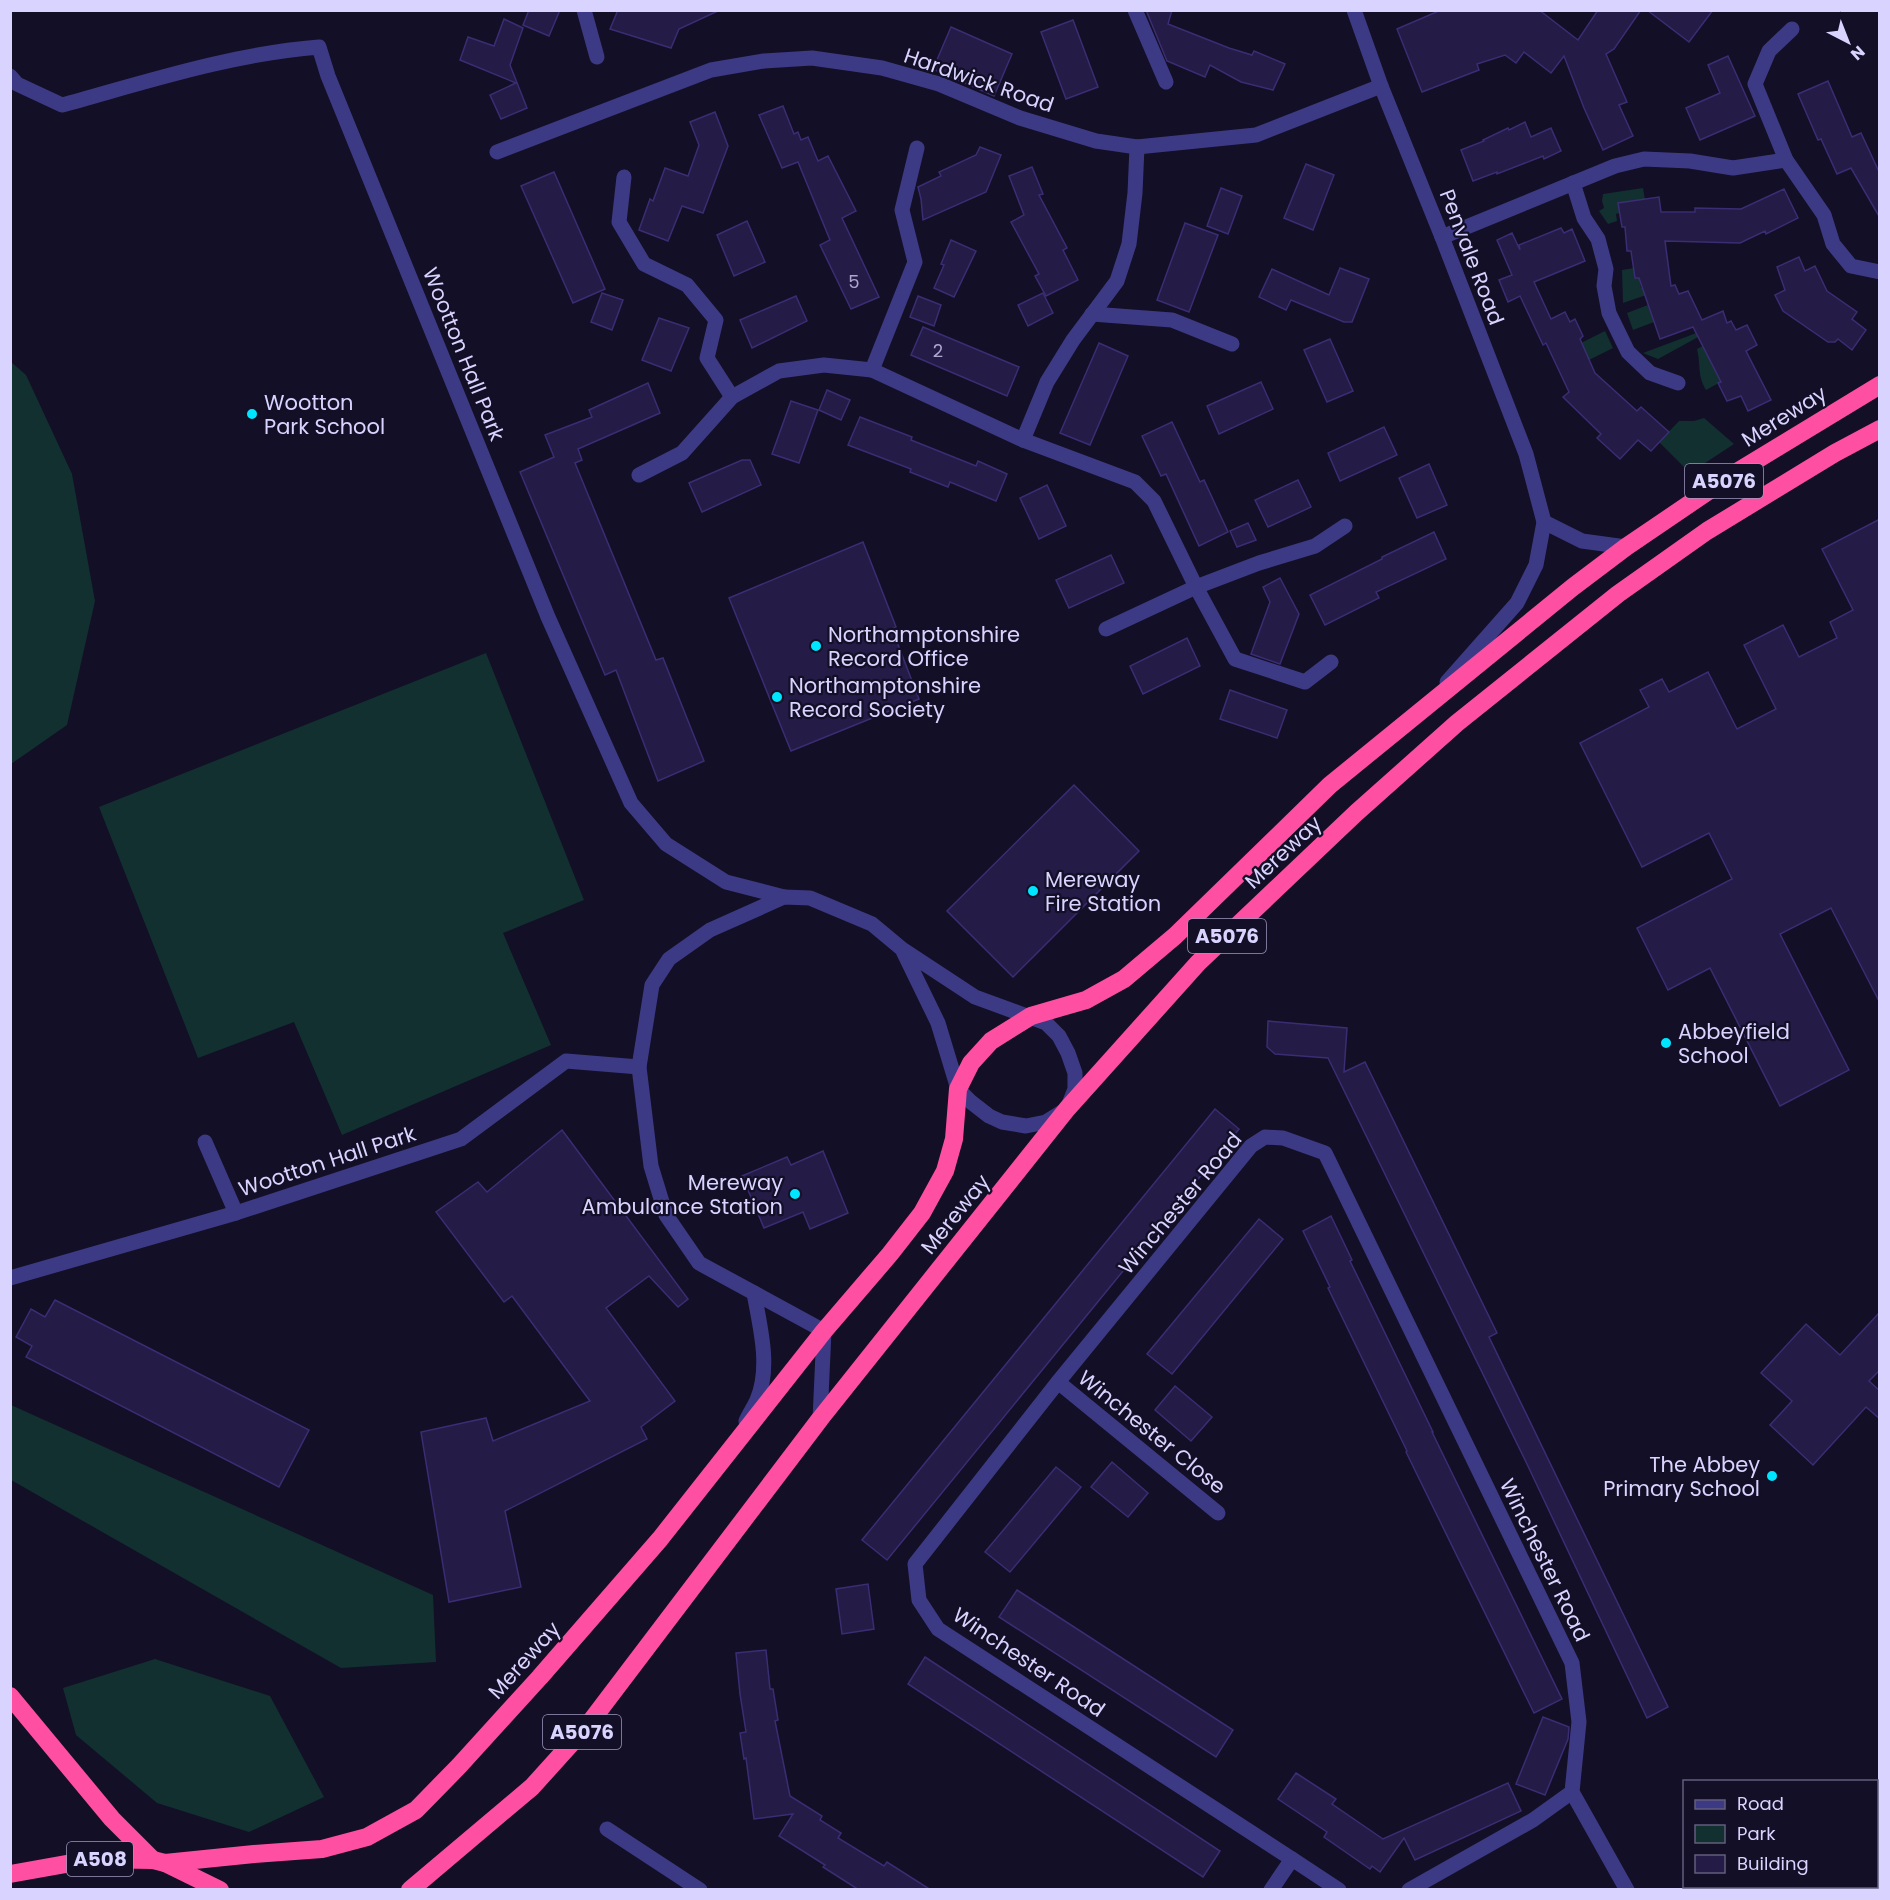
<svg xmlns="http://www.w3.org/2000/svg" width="1890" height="1900" viewBox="0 0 1890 1900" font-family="Poppins,sans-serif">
	<rect width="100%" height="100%" fill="#130f26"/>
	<g fill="#12302f">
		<path d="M 1643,188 L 1645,200 L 1619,203 L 1620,213 L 1616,214 L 1617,221 L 1608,224 L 1599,211 L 1604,208 L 1602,201 L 1603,194 Z"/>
		<path d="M 1634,268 L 1635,278 L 1639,278 L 1641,288 L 1650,287 L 1652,293 L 1623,303 L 1622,270 Z"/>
		<path d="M 1648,305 L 1654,322 L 1633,330 L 1627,313 Z"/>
		<path d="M 1605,331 L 1613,348 L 1589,360 L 1581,343 Z"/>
		<path d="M 1699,332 L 1700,336 L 1658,359 L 1643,353 Z"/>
		<path d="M 1703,346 L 1726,379 L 1706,390 C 1697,375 1701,365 1697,349 Z"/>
		<path d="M 11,362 L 26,375 L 72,474 L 95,601 L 67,725 L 11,764 Z"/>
		<path d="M 1704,418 L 1734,444 L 1690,473 L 1659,442 L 1679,421 L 1694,421 Z"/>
		<path d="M 486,653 L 584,900 L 503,933 L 551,1045 L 342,1135 L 294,1022 L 198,1058 L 99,807 Z"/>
		<path d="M 11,1405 L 433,1595 L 436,1662 L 341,1668 L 11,1480 Z"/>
		<path d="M 155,1659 L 270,1696 L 324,1797 L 249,1832 L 157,1803 L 76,1735 L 63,1688 Z"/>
	</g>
	<g fill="#241b47" stroke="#3b2d73" stroke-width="1.5">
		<path d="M 529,10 L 560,10 L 549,36 L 523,25 Z"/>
		<path d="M 618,10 L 720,10 L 679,29 L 671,48 L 610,29 Z"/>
		<path d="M 1146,10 L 1172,10 L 1168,24 L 1229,48 L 1252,55 L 1254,51 L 1285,64 L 1273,90 L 1241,82 L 1210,65 L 1205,77 L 1167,61 Z"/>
		<path d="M 1441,10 L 1539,10 L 1578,40 L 1598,10 L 1641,10 L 1614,49 L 1606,54 L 1627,102 L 1619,105 L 1633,136 L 1603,150 L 1584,108 L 1564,56 L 1551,73 L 1524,52 L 1516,63 L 1505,55 L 1477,64 L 1479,70 L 1422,92 L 1397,29 Z"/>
		<path d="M 1647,10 L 1713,10 L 1689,42 Z"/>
		<path d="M 504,19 L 523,28 L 510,65 L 527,108 L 501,119 L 490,95 L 516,83 L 460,60 L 468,37 L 494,46 Z"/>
		<path d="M 1073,20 L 1098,87 L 1066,99 L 1041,32 Z"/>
		<path d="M 951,27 L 1012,54 L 994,96 L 933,69 Z"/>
		<path d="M 1728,56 L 1755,116 L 1700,140 L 1686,108 L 1720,93 L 1708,65 Z"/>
		<path d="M 1828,81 L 1852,137 L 1861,133 L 1880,174 L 1880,218 L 1851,168 L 1837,174 L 1821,139 L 1818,140 L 1798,94 Z"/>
		<path d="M 783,106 L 794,134 L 798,132 L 801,140 L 808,137 L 818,161 L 828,156 L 856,211 L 842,218 L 879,297 L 851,309 L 820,245 L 830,240 L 798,162 L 782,168 L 759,115 Z"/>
		<path d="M 715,112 L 728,146 L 703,213 L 682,206 L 668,241 L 639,230 L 650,199 L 653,201 L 665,168 L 688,176 L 699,145 L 690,122 Z"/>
		<path d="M 1525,122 L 1531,137 L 1551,128 L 1561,151 L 1544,159 L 1543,156 L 1497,174 L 1497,172 L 1473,181 L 1461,150 L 1484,141 L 1483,140 L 1508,128 L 1509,130 Z"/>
		<path d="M 980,147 L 1001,155 L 986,192 L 923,220 L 921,199 L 918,187 L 941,176 L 939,172 L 976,155 Z"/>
		<path d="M 1306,164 L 1334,175 L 1313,230 L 1284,218 Z"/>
		<path d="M 1032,167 L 1043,194 L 1039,195 L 1067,248 L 1063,250 L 1078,280 L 1046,296 L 1035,276 L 1039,274 L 1011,222 L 1024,215 L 1009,176 Z"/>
		<path d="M 554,172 L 605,289 L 573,303 L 521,186 Z"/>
		<path d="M 1221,188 L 1242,196 L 1228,234 L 1207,226 Z"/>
		<path d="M 1784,189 L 1798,218 L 1766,234 L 1765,231 L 1740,243 L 1665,241 L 1671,286 L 1675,285 L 1679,294 L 1688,291 L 1702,320 L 1723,311 L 1727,323 L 1731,321 L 1736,330 L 1747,325 L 1757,345 L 1746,351 L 1771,400 L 1748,411 L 1741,396 L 1727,401 L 1718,383 L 1721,382 L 1693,327 L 1660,339 L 1639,278 L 1635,278 L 1631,251 L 1627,251 L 1625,227 L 1622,227 L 1618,203 L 1659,197 L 1661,212 L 1695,212 L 1695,208 L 1741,209 Z"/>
		<path d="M 747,221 L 765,262 L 734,276 L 717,235 Z"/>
		<path d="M 1185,223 L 1218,235 L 1189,312 L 1157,300 Z"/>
		<path d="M 1561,228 L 1564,233 L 1572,229 L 1585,261 L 1534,282 L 1551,319 L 1565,312 L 1570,322 L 1575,319 L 1583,336 L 1580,339 L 1595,373 L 1637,411 L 1641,407 L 1669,432 L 1651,451 L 1638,440 L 1620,459 L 1597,438 L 1601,434 L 1563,397 L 1569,392 L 1546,343 L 1543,345 L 1520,296 L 1508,302 L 1499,280 L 1512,275 L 1497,240 L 1512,233 L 1520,250 L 1519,245 Z"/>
		<path d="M 951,240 L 976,251 L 954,297 L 934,288 L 944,265 L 941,264 Z"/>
		<path d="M 1799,257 L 1805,271 L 1815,266 L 1827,291 L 1857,312 L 1852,319 L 1866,330 L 1852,350 L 1838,339 L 1835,342 L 1828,342 L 1783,311 L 1775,295 L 1785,290 L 1777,267 Z"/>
		<path d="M 1340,268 L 1369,279 L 1352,322 L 1344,322 L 1291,300 L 1286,310 L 1259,297 L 1272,269 L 1329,295 Z"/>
		<path d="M 602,293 L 623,300 L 612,330 L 591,322 Z"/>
		<path d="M 1043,293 L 1053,313 L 1028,326 L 1018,305 Z"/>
		<path d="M 796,296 L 807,321 L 752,348 L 740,320 Z"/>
		<path d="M 918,296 L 941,305 L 934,326 L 910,317 Z"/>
		<path d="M 659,318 L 689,328 L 671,371 L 642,360 Z"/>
		<path d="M 923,327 L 1019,367 L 1007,396 L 911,355 Z"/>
		<path d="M 1330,339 L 1353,391 L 1327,402 L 1304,350 Z"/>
		<path d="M 1099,343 L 1128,356 L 1090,445 L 1060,433 Z"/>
		<path d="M 1261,382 L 1273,409 L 1219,434 L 1207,406 Z"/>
		<path d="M 648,383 L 660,413 L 578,449 L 582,460 L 575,463 L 656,660 L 663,658 L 704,761 L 658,781 L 616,670 L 605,675 L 520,472 L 554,457 L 545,435 L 592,417 L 589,410 Z"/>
		<path d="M 827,390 L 850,400 L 841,420 L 819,410 Z"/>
		<path d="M 791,401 L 818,410 L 799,463 L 772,454 Z"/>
		<path d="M 860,417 L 912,437 L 911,440 L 976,466 L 978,461 L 1007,474 L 996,501 L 950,482 L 948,487 L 910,472 L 911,469 L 848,445 Z"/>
		<path d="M 1172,422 L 1200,482 L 1204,480 L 1228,532 L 1199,546 L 1166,474 L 1161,476 L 1142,436 Z"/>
		<path d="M 1384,427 L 1397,455 L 1340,481 L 1328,453 Z"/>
		<path d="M 742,460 L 750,460 L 761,485 L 702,512 L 689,483 Z"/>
		<path d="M 1429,464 L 1447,505 L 1417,518 L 1399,478 Z"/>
		<path d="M 1298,480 L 1311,507 L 1268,527 L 1255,500 Z"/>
		<path d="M 1047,485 L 1066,526 L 1039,539 L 1020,498 Z"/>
		<path d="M 1880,519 L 1880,1003 L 1831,908 L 1780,934 L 1849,1070 L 1780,1106 L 1710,968 L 1668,990 L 1637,928 L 1732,879 L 1709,833 L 1642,867 L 1580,743 L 1649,707 L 1640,690 L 1662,679 L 1669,692 L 1708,672 L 1737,729 L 1776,709 L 1744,645 L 1783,625 L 1799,657 L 1837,638 L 1830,622 L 1853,610 L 1822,549 Z"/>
		<path d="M 1248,523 L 1256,540 L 1237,547 L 1230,531 Z"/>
		<path d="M 1434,532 L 1446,559 L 1376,592 L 1379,598 L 1325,625 L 1310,595 L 1382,559 L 1382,557 Z"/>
		<path d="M 863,542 L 896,627 L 892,629 L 919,699 L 791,751 L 729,598 Z"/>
		<path d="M 1111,555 L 1124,583 L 1069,608 L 1056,580 Z"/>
		<path d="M 1280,578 L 1299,614 L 1280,664 L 1251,654 L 1270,602 L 1263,587 Z"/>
		<path d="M 1187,638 L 1200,666 L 1143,694 L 1130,666 Z"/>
		<path d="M 1230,690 L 1287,710 L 1277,738 L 1220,719 Z"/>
		<path d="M 1074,785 L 1139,851 L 1013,977 L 947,911 Z"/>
		<path d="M 1268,1021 L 1347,1028 L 1344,1072 L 1365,1062 L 1497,1333 L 1489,1337 L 1668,1707 L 1647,1718 L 1526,1462 L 1328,1058 L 1275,1054 L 1267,1047 Z"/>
		<path d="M 1215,1109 L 1239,1129 L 887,1560 L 862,1540 Z"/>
		<path d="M 562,1130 L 688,1299 L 678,1307 L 649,1276 L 606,1308 L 675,1401 L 641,1427 L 647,1439 L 505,1511 L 521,1587 L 449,1602 L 421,1432 L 486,1418 L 493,1441 L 590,1401 L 512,1296 L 504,1302 L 436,1212 L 478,1182 L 487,1192 Z"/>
		<path d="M 823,1151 L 848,1213 L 810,1229 L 803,1212 L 764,1228 L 742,1176 L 787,1157 L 791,1165 Z"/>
		<path d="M 1331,1216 L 1352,1260 L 1350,1261 L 1433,1432 L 1432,1432 L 1562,1699 L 1534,1713 L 1406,1452 L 1407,1451 L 1328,1288 L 1330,1287 L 1303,1231 Z"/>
		<path d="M 1259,1219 L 1283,1239 L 1172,1374 L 1147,1354 Z"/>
		<path d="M 55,1300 L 309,1430 L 279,1487 L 26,1357 L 32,1346 L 16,1337 L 31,1309 L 45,1317 Z"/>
		<path d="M 1880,1312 L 1880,1370 L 1869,1381 L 1880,1391 L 1880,1419 L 1866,1407 L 1813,1465 L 1770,1425 L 1792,1401 L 1761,1373 L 1806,1324 L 1840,1355 Z"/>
		<path d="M 1175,1386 L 1212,1417 L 1191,1441 L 1155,1410 Z"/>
		<path d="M 1112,1462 L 1148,1493 L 1128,1517 L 1091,1487 Z"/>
		<path d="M 1056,1467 L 1081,1487 L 1010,1572 L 985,1552 Z"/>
		<path d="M 868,1584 L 874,1629 L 842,1634 L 836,1589 Z"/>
		<path d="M 1017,1590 L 1233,1730 L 1216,1757 L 999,1617 Z"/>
		<path d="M 766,1650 L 770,1689 L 773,1689 L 778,1720 L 775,1721 L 790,1796 L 822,1816 L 820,1820 L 841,1833 L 838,1838 L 884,1866 L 887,1862 L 931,1890 L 859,1890 L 823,1867 L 825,1865 L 779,1836 L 793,1814 L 754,1819 L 746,1758 L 744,1759 L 740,1733 L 746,1732 L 740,1694 L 736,1653 Z"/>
		<path d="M 925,1657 L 1220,1851 L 1203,1877 L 908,1684 Z"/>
		<path d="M 1543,1717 L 1569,1727 L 1568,1739 L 1545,1795 L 1516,1784 Z"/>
		<path d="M 1296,1773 L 1336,1799 L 1332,1804 L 1383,1839 L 1508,1783 L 1521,1811 L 1415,1860 L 1404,1838 L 1380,1872 L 1372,1866 L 1370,1869 L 1324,1837 L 1327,1832 L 1278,1799 Z"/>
	</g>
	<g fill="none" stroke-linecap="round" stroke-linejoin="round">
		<g stroke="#3d3a85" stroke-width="15">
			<path d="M 584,10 L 597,57"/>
			<path d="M 1135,10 L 1166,82"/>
			<path d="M 1354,10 L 1381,86 L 1442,237 L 1526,454 L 1544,522 L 1536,565 L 1517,603 L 1447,682"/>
			<path d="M 1792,29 L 1769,51 L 1755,84 L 1786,160 L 1824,215 L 1833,244 L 1851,266 L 1880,272"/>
			<path d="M 10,76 L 17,84 L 62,105 C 146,82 231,54 319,47 L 328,76 L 548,617 L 631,803 L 666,844 L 726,882 L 784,897"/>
			<path d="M 497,152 L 711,70 L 764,61 L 812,58 L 882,68 L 939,84 L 1020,118 L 1096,141 L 1137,147 L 1256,135 L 1381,86"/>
			<path d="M 624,177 L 619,222 L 644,264 L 687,285 L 716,320 L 707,358 L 732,397"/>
			<path d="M 1573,183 L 1584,218 L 1598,239 L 1606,269 L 1604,286 L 1609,313 L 1628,352 L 1650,373 L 1678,383"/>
			<path d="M 1442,237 L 1615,166 L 1644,159 L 1690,161 L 1733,168 L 1786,160"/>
			<path d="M 1092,314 L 1172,320 L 1232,344"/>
			<path d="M 872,370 L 915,262 L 902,210 L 917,148"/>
			<path d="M 1023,440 L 1047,382 L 1073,340 L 1117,281 L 1129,244 L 1135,193 L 1137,147"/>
			<path d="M 639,475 L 682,453 L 732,397 L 779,371 L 824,365 L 872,370 L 1023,440 L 1135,482 L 1154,501 L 1196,587 L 1235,659 L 1305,682 L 1331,662"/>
			<path d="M 1544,522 L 1582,541 L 1626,547"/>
			<path d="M 1106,629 L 1196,587 L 1259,563 L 1315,546 L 1345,526"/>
			<path d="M 205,1142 L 236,1213"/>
			<path d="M 10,1278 L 236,1213 L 461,1139 L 566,1061 L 639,1067"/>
			<path d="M 1058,1382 L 1218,1513"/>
			<path d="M 820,1419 L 824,1331 L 699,1263 L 666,1215 L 651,1166 L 639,1067 L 652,985 L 669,959 L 710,930 L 784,897 L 810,898 L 872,924 L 902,949 L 975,997 L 1046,1023 L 1059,1036 L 1068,1053 L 1075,1073 L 1075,1089 L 1067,1109 L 1046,1122 L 1026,1126 L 1002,1122 L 989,1116 L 971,1102 L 958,1089 L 938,1023 L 902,949"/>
			<path d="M 746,1421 C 749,1414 754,1407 757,1400 C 771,1367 760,1327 754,1293"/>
			<path d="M 607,1829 L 700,1890"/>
			<path d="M 1876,1830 L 1880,1829"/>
			<path d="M 1292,1859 L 938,1629 L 919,1600 L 915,1564 L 1058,1382 L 1251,1146 L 1265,1137 L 1283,1138 L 1325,1153 L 1572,1663 L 1579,1722 L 1572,1792 L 1627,1890"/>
			<path d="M 1851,1886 L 1854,1890"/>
			<path d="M 1271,1890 L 1292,1859 L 1339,1890"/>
			<path d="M 1409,1890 L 1533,1820 L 1572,1792"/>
			<path d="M 1742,1890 L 1749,1886"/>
		</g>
		<g stroke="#ff4fa3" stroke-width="18">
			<path d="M 10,1696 L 112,1819 L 153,1860"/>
			<path d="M 165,1863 L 254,1854 L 322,1849 L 367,1837 L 416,1810 L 459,1766 L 540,1677 L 660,1539 L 824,1331 L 890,1254 L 922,1213 L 945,1171 L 954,1139 L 958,1089 L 971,1063 L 991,1041 L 1031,1016 L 1086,1000 L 1124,979 L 1175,936 L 1330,785 L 1573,587 L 1626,547 L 1732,475 L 1880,385"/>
			<path d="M 10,1874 L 94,1859 L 153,1860 L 165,1863 L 220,1890"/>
			<path d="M 410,1890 L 532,1787 L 588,1725 L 820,1419 L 1067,1109 L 1198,963 L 1356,813 L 1457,723 L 1618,594 L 1707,531 L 1835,453 L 1880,429"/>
		</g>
	</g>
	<g fill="#00e5ff" stroke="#130f26" stroke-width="2">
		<circle cx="252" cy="414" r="6"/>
		<circle cx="816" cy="646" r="6"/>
		<circle cx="777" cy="697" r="6"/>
		<circle cx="1033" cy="891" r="6"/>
		<circle cx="1666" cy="1043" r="6"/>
		<circle cx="795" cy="1194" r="6"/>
		<circle cx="1772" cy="1476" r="6"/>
	</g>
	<g text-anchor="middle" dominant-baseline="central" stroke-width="4.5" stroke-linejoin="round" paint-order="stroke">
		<g font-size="18" fill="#aca6d1">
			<text x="854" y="281">5</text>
			<text x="938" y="350">2</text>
		</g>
		<g fill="#130f26" stroke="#9e99be" stroke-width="1.5">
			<rect x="1685" y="464" width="78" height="34" rx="4.5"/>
			<rect x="1188" y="919" width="78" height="34" rx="4.5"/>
			<rect x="543" y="1715" width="78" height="34" rx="4.5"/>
			<rect x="67" y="1842" width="66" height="34" rx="4.5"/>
		</g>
		<g font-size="20" font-weight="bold" fill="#d9d4ff">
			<text x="1724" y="481">A5076</text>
			<text x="1227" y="936">A5076</text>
			<text x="582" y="1732">A5076</text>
			<text x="100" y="1859">A508</text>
		</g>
		<g font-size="21" fill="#d9d4ff" stroke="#130f26">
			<text transform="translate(979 80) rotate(19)">Hardwick Road</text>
			<text transform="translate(1472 257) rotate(69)">Penvale Road</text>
			<text transform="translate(464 354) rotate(68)">Wootton Hall Park</text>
			<text transform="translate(1784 416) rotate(-32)">Mereway</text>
			<text transform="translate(1283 852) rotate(-43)">Mereway</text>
			<text transform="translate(327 1161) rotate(-18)">Wootton Hall Park</text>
			<text transform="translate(1180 1203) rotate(-50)">Winchester Road</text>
			<text transform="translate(955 1214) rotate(-51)">Mereway</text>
			<text transform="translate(1152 1432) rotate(39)">Winchester Close</text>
			<text transform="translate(1545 1560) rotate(64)">Winchester Road</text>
			<text transform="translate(524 1660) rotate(-48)">Mereway</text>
			<text transform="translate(1029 1662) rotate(34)">Winchester Road</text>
		</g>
		<g font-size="21" fill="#d9d4ff" stroke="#130f26" text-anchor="start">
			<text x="264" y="402">Wootton<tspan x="264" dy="24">Park School</tspan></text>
			<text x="828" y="634">Northamptonshire<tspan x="828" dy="24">Record Office</tspan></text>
			<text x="789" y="685">Northamptonshire<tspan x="789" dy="24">Record Society</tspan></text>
			<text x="1045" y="879">Mereway<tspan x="1045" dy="24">Fire Station</tspan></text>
			<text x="1678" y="1031">Abbeyfield<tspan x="1678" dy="24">School</tspan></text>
			<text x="783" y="1182" text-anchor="end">Mereway<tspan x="783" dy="24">Ambulance Station</tspan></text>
			<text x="1760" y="1464" text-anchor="end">The Abbey<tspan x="1760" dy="24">Primary School</tspan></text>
		</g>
	</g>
	<rect width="1890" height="1900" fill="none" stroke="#d9d4ff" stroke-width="24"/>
	<rect x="1683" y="1780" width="195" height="108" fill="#130f26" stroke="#625e7d" stroke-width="1.5"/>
	<rect x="1695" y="1800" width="30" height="9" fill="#3d3a85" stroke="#625e7d" stroke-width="1.5"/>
	<text x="1737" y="1810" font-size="18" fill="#d9d4ff">Road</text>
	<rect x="1695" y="1825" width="30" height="18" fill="#12302f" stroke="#625e7d" stroke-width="1.5"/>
	<text x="1737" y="1840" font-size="18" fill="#d9d4ff">Park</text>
	<rect x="1695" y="1855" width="30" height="18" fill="#241b47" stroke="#625e7d" stroke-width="1.5"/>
	<text x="1737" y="1870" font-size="18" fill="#d9d4ff">Building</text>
	<g transform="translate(1848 42) rotate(138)" stroke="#130f26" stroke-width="4.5" paint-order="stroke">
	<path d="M0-4.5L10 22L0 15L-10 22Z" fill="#d9d4ff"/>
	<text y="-9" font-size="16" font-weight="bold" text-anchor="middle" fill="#d9d4ff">N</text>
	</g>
</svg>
